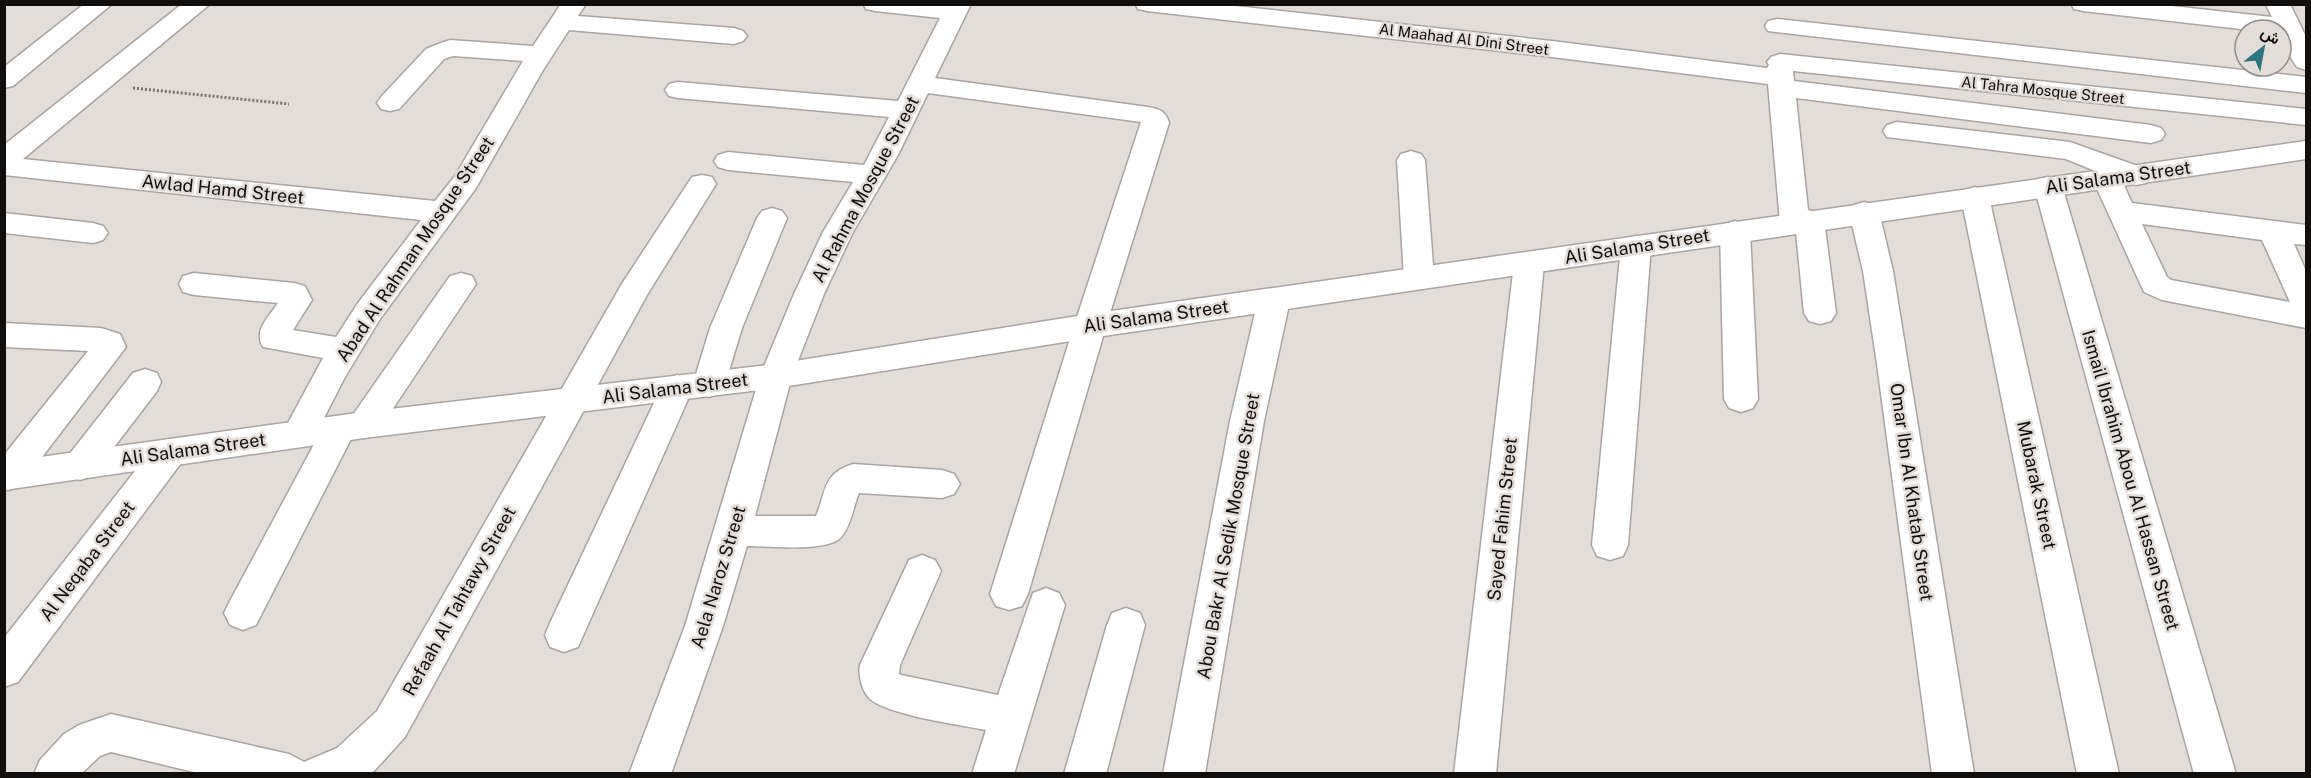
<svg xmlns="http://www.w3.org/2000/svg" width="2311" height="778" viewBox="0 0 2311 778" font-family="'Public Sans',Vazirmatn,sans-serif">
	<rect width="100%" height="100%" fill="#e3ddda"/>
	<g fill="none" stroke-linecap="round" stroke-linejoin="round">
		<defs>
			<g id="street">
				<path d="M 182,4 L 210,4 L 23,159 L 435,201 L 455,176 L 523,61 L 453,56 L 444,59 L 399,109 L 390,111 L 381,109 L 377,103 L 381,97 L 426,49 L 441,43 L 450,40 L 533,46 L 561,4 L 586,4 L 578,16 L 734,28 L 743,31 L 747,36 L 743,41 L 734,44 L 569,30 L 543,70 L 476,188 L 380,319 L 345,377 L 311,443 L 299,447 L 287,443 L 282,434 L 323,358 L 263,347 C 253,331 268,318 278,303 L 194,295 L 183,292 L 179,284 L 183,276 L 194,273 L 294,283 L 305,286 L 312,300 L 293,330 L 336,337 L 358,303 L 421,220 L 4,175 L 4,145 Z"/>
				<path d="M 863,4 L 971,4 L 935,78 L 1148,107 C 1159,109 1166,111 1169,123 L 1106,326 L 1028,594 L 1022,606 L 1009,610 L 996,606 L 990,594 L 1074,326 L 1141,122 L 928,93 L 898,155 L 853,232 L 824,294 L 792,376 L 755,516 L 816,516 C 827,490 822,474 853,464 L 942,470 L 954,474 L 960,484 L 954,494 L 942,498 L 859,493 C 853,507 852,523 842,536 C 830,553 767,546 747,546 L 723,626 L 671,774 L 629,774 L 685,626 L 760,376 L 794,294 L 823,232 L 853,182 L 728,170 L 718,167 L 714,161 L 718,155 L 728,152 L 864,165 L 889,117 L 678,98 L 669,96 L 665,90 L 669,84 L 678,82 L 898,101 L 940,18 L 875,11 L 866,9 Z"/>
				<path d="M 1135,4 L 1218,4 L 1552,41 L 1767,68 L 1769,65 L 1767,62 L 1771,57 L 1780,54 L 2306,109 L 2306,125 L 1793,71 L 1794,81 L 2151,125 L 2161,128 L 2165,134 L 2161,140 L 2151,143 L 1796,98 L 1808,210 L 1819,213 L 1824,220 L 1836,313 L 1831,321 L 1820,324 L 1809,321 L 1804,313 L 1796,232 L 1785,229 L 1780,222 L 1768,84 L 1552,57 L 1147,11 L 1138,9 Z"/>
				<path d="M 2071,4 L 2154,4 L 2272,17 L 2267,7 L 2268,4 L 2290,4 L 2306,37 L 2306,70 L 2297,67 C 2290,57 2281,42 2281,30 L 2250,30 L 2083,11 L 2074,9 Z"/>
				<path d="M 1777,19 L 2306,77 L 2306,93 L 1768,31 L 1765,26 L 1768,21 Z"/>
				<path d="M 1897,122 L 2070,142 L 2146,169 L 2150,176 L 2146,183 L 2136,185 L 2122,181 L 2132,203 L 2306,225 L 2306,245 L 2294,244 L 2306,271 L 2306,328 L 2162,300 L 2144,292 L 2093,180 L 2100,173 L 2066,159 L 1887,137 L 1883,131 L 1887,125 ZM 2142,224 L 2262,240 L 2290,302 L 2171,280 L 2167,277 Z"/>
				<path d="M 1411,151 L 1421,154 L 1425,160 L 1434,278 L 1430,286 L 1419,289 L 1408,286 L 1404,278 L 1397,160 L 1401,154 Z"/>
				<path d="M 702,175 L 712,177 L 716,184 L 647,295 L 405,737 L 375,770 L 370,774 L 202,774 L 111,752 L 100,756 L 81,774 L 34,774 L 40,760 L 64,734 L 79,725 L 111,714 L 289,754 L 304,762 L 337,748 L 377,711 L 623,282 L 692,177 Z"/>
				<path d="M 2048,177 L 2058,179 L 2062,186 L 2236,774 L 2194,774 L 2034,186 L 2038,179 Z"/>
				<path d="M 1975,187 L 1985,190 L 1989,197 L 2119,774 L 2077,774 L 1961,197 L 1965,190 Z"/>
				<path d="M 1864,202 L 1874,205 L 1879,212 L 1893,271 L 1974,774 L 1932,774 L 1877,364 L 1863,271 L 1849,212 L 1854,205 Z"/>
				<path d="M 772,208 L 782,211 L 787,218 L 742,328 L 725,384 L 721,393 L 709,397 L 697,393 L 693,384 L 710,328 L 757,218 L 762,211 Z"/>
				<path d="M 4,213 L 93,223 L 103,226 L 108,233 L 103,240 L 93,243 L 4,233 Z"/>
				<path d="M 1735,221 L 1745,224 L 1750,231 L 1758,399 L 1753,408 L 1741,412 L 1729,408 L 1724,399 L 1720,231 L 1725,224 Z"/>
				<path d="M 1636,236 L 1647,239 L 1651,246 L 1628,545 L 1623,556 L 1610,560 L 1597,556 L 1592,545 L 1621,246 L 1625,239 Z"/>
				<path d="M 1529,253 L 1540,256 L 1544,264 L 1496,774 L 1454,774 L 1514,264 L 1518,256 Z"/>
				<path d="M 461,273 L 472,276 L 476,284 L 376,434 L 364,438 L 353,435 L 256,625 L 243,630 L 230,625 L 224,613 L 230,601 L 327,420 L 339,416 L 350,419 L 450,276 Z"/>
				<path d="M 1274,289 L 1285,292 L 1290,300 L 1264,421 L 1205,774 L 1163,774 L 1230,421 L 1258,300 L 1263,292 Z"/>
				<path d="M 4,323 L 101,328 L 120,334 L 126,347 L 20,486 L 8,490 L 4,489 L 4,455 L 88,351 L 4,347 Z"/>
				<path d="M 145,369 L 157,373 L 161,382 L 157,391 L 92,476 L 80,480 L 68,476 L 63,466 L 68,456 L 133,373 Z"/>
				<path d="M 677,375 L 689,379 L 693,388 L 578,647 L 564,652 L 550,647 L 545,635 L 550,623 L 661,388 L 665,379 Z"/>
				<path d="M 169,439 L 181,443 L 186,453 L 181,463 L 18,682 L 4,687 L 4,638 L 157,443 Z"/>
				<path d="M 922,555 L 935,560 L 941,571 L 900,665 L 899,674 L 901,675 L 998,695 L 1033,593 L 1046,588 L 1059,593 L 1065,605 L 1014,774 L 972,774 L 986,730 C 961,725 888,715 870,699 C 862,691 858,676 860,665 L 909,560 Z"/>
				<path d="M 1126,608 L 1140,613 L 1145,625 L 1106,774 L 1064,774 L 1107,625 L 1112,613 Z"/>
			</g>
			<g id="secondary">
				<path d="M 84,4 L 112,4 L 13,86 L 4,88 L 4,67 Z"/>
				<path d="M 2306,141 L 2306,159 L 1090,338 L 776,388 L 364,438 L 4,490 L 4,462 L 364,412 L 776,364 L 1090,314 Z"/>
			</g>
		</defs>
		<use href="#street" stroke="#aaa4a2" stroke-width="3"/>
		<use href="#secondary" stroke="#aaa4a2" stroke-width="3"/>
		<path stroke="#75716f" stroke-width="3" stroke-dasharray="2 2" stroke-linecap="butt" d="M 133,88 L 289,104"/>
		<use href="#street" fill="#fff" fill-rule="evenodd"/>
		<use href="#secondary" fill="#fff" fill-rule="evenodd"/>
	</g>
	<g text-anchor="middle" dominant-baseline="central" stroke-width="5" stroke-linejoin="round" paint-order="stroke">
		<g font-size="15" fill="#110f0e" stroke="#e3ddda">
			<text transform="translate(1464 39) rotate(7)">Al Maahad Al Dini Street</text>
			<text transform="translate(2043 90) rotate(6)">Al Tahra Mosque Street</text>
		</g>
		<g font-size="18" fill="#110f0e" stroke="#e3ddda">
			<text transform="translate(2118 177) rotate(-8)">Ali Salama Street</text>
			<text transform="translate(223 189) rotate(6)">Awlad Hamd Street</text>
			<text transform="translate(865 189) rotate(-62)">Al Rahma Mosque Street</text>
			<text transform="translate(1637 246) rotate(-9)">Ali Salama Street</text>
			<text transform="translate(415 249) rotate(-56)">Abad Al Rahman Mosque Street</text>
			<text transform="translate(1156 316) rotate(-8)">Ali Salama Street</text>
			<text transform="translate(675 388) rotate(-7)">Ali Salama Street</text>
			<text transform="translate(193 449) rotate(-8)">Ali Salama Street</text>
			<text transform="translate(2131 480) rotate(74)">Ismail Ibrahim Abou Al Hassan Street</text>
			<text transform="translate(2037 485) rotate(78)">Mubarak Street</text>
			<text transform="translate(1912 492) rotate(82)">Omar Ibn Al Khatab Street</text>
			<text transform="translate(1502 519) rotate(-84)">Sayed Fahim Street</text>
			<text transform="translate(1228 536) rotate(-80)">Abou Bakr Al Sedik Mosque Street</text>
			<text transform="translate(87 561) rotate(-53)">Al Neqaba Street</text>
			<text transform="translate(718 577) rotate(-73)">Aela Naroz Street</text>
			<text transform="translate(459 601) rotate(-61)">Refaah Al Tahtawy Street</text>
		</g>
	</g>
	<rect width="2311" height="778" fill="none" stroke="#110f0e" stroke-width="12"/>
	<g transform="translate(2263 48) rotate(31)"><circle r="28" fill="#e3ddda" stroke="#8f8b88" stroke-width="1.5"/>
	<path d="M0-4.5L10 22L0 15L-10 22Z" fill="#2d7480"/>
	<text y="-9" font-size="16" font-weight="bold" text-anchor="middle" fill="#110f0e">ش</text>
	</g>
</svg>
